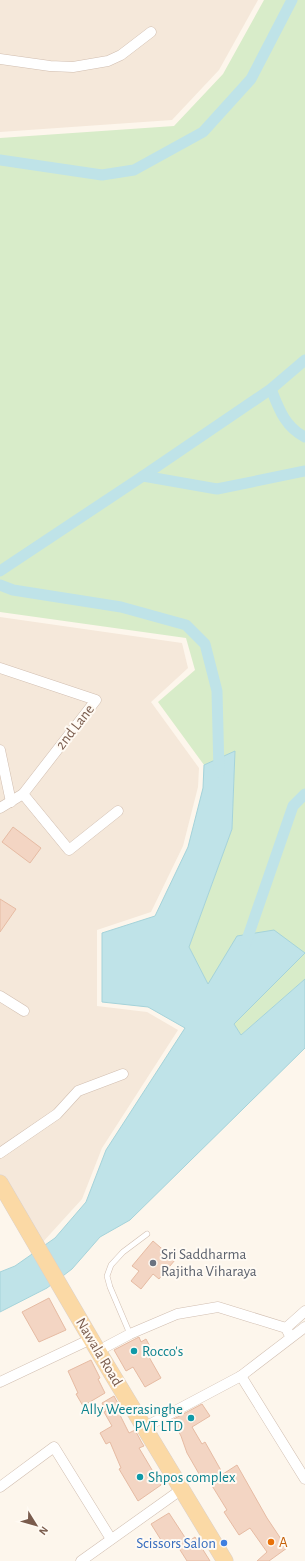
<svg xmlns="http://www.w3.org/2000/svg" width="305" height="1561" viewBox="0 0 305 1561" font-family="'Alegreya Sans',sans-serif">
	<rect width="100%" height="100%" fill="#fdf6ec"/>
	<g fill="#f5e8da">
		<path d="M 0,0 L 258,0 L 219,70 L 172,120 L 0,132 Z"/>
		<path d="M 0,617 L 182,643 L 188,668 L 151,702 L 199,768 L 198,787 L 183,846 L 151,912 L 97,930 L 97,1006 L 147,1012 L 178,1030 L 102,1148 L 82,1199 L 41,1244 L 0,1176 Z"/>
	</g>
	<path fill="#d8ecc9" d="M 264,0 L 305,0 L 305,979 L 241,1035 L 234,1024 L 304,953 L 208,984 L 189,947 L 232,829 L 235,751 L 204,765 L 158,702 L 195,670 L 186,638 L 0,612 L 0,138 L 174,126 L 223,74 Z"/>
	<path fill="#bfe3e8" stroke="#a5d3da" d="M 235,751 L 232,829 L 189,947 L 208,984 L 237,936 L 274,930 L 305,953 L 234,1024 L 241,1035 L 305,979 L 305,1048 L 130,1220 L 100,1237 L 72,1269 L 47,1288 L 0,1312 L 0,1272 L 15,1266 L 55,1238 L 86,1202 L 106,1150 L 185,1028 L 148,1007 L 102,1002 L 102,933 L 155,916 L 188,847 L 203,788 L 204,765 Z"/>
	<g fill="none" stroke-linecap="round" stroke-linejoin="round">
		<g stroke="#bfe3e8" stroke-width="11">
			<path d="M 0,160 L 102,175 L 134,170 L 203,132 L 251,79 L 292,0"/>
			<path d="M 271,389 C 279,409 285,427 305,437"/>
			<path d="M 143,476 L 271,389 L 305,360"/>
			<path d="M 0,571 L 143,476 L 217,489 L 305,471"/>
			<path d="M 0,585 L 13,590 L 121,607 L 186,625 L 205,644 L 217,691 L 219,772"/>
			<path d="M 244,948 L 293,806 L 305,794"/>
		</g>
	</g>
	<g fill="#f3d5c3" stroke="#e6bba3">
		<path d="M 13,827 L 41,848 L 30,863 L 2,842 Z"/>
		<path d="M 0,899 L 16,909 L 0,932 Z"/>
		<path d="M 153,1241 L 175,1260 L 159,1279 L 153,1274 L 141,1289 L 131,1281 L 139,1271 L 132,1266 Z"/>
		<path d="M 49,1298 L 66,1330 L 39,1342 L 22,1312 Z"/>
		<path d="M 139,1337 L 141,1342 L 146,1339 L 154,1354 L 149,1357 L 161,1378 L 145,1387 L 133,1367 L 126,1371 L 114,1350 Z"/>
		<path d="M 91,1360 L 100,1378 L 98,1379 L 105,1393 L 83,1406 L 76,1394 L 78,1393 L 68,1371 Z"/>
		<path d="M 114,1396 L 121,1409 L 118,1411 L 129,1433 L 135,1430 L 142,1443 L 144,1446 L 139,1448 L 161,1485 L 138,1501 L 119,1469 L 121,1468 L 110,1442 L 106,1444 L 100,1433 L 112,1426 L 104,1412 L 106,1411 L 102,1403 Z"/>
		<path d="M 202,1404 L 210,1416 L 192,1427 L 202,1444 L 205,1442 L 223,1474 L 237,1465 L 267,1518 L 287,1548 L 269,1561 L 257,1561 L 267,1552 L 250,1528 L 239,1535 L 224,1512 L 227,1510 L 206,1476 L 202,1479 L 187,1453 L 181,1436 L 172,1420 Z"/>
		<path d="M 169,1513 L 188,1542 L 195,1537 L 210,1561 L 187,1561 L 175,1542 L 166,1548 L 151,1524 Z"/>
	</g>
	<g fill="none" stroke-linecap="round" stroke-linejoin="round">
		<defs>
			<path id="lane" d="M 130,1334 L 110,1287 L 107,1276 L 111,1265 L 123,1252 L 147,1234"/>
			<g id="street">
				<path d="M 0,59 L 50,66 L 73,67 L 108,61 L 121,55 L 151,32"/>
				<path d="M 0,668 L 96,700 L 23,794 L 0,808"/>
				<path d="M 0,750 L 11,802"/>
				<path d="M 23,794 L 69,850 L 118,811"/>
				<path d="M 0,996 L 24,1011"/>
				<path d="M 0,1153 L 57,1114 L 78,1091 L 123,1074"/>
				<path d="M 289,1334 L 286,1328 L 305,1311"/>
				<path d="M 98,1351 L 130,1334 L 177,1314 L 218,1307 L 286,1328"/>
				<path d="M 241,1376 L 305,1479"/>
				<path d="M 0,1382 L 91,1339"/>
				<path d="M 145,1427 L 241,1376 L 305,1327"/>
				<path d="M 0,1487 L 54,1447 L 111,1539"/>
				<path d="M 81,1561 L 182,1489"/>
			</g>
			<path id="primary" d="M 0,1183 L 98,1351 L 225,1561"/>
		</defs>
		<use href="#lane" stroke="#d1beb0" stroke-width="6"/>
		<use href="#street" stroke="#d1beb0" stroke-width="11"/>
		<use href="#primary" stroke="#dad1cd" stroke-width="17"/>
		<use href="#lane" stroke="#fff" stroke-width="5"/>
		<use href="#street" stroke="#fff" stroke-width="10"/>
		<use href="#primary" stroke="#fbd9a5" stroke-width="16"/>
	</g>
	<circle fill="#6b7280" stroke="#fffaf3" stroke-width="1.5" cx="153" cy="1263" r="4"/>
	<g fill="#0f9aa8" stroke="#fffaf3" stroke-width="1.5">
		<circle cx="134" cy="1351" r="4"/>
		<circle cx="191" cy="1418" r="4"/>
		<circle cx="140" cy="1477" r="4"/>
	</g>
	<circle fill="#e8710a" stroke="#fffaf3" stroke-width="1.5" cx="271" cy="1542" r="4"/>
	<circle fill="#3f7fe0" stroke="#fffaf3" stroke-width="1.5" cx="224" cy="1543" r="4"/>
	<g text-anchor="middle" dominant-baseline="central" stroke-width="4" stroke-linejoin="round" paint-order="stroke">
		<g font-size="15" fill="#7a5c4d" stroke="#fffaf3">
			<text transform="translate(75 727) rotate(-52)">2nd Lane</text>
			<text transform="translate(99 1352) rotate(59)">Nawala Road</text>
		</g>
		<g font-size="15" fill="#5b616d" stroke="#fffaf3" text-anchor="start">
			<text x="161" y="1254">Sri Saddharma<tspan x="161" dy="17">Rajitha Viharaya</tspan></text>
		</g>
		<g font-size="15" fill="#0d838f" stroke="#fffaf3" text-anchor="start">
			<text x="142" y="1351">Rocco's</text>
			<text x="183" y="1409" text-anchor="end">Ally Weerasinghe<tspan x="183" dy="17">PVT LTD</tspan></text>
			<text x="148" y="1477">Shpos complex</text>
		</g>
		<g font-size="15" fill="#c56008" stroke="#fffaf3" text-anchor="start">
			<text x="279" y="1542">A</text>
		</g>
		<g font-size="15" fill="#366cbe" stroke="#fffaf3" text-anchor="end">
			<text x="216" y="1543">Scissors Salon</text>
		</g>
	</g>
	<g transform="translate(36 1525) rotate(127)" stroke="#fffaf3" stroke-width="3" paint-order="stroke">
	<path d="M0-3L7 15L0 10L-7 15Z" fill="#7a5c4d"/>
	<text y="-6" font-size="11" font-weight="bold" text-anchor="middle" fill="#7a5c4d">N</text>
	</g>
</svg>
